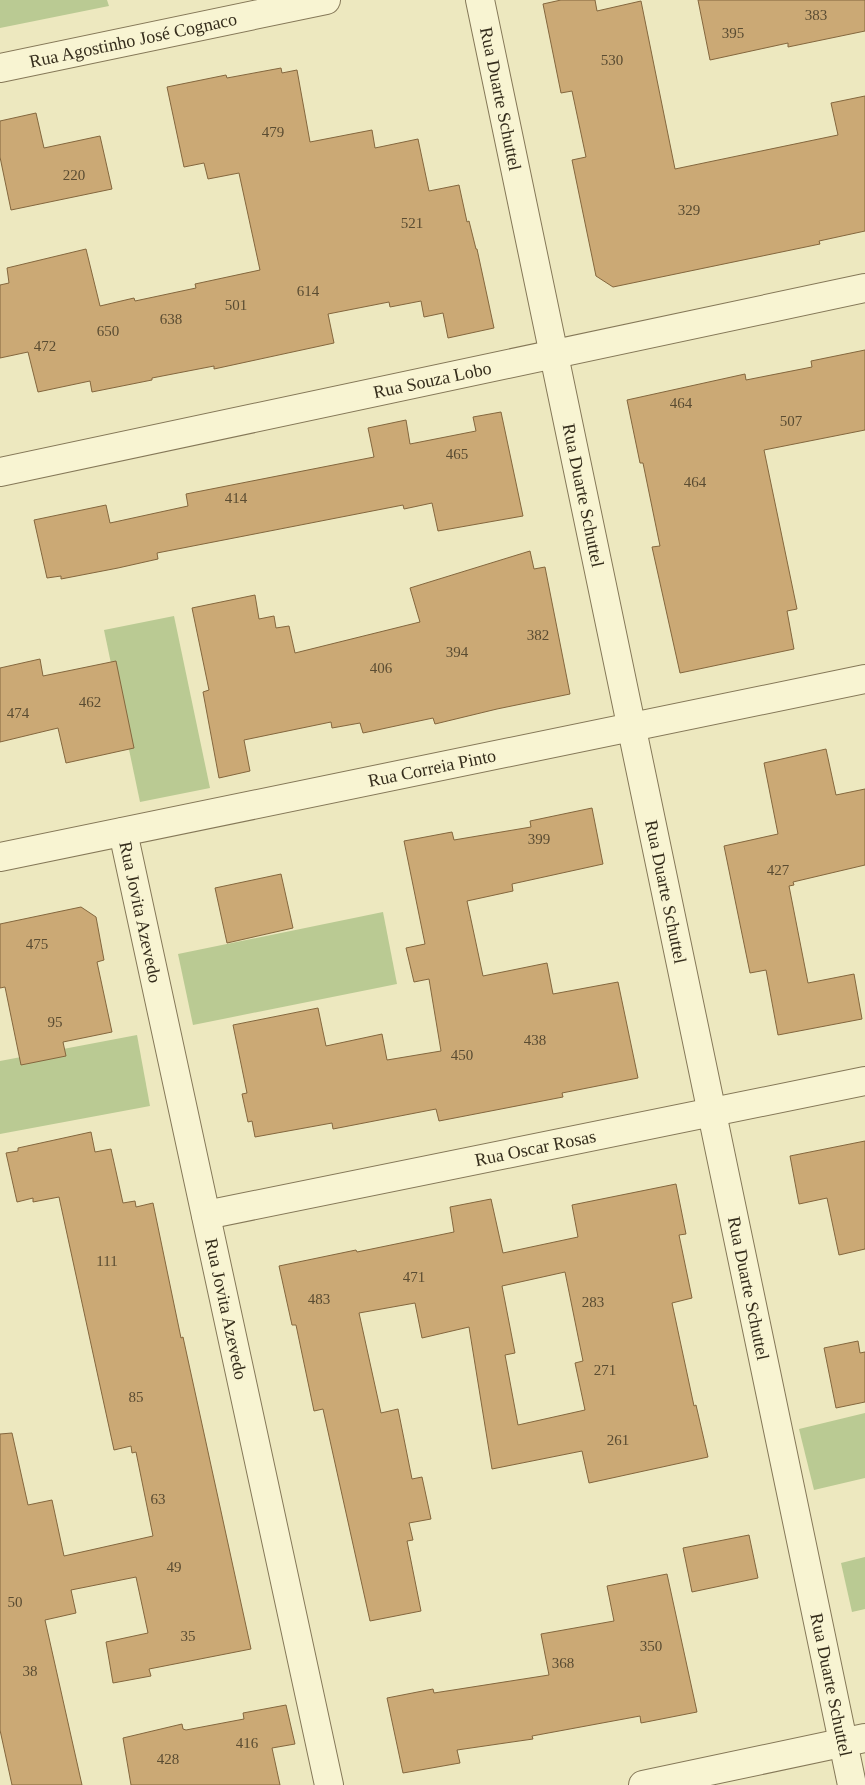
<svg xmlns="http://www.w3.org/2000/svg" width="865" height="1785" viewBox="0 0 865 1785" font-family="Georgia,serif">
	<rect width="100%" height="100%" fill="#ede8bf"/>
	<g fill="#baca93">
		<path d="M 0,0 L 107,0 L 109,6 L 0,28 Z"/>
		<path d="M 174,616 L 210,788 L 140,802 L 104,630 Z"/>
		<path d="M 383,912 L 397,984 L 193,1025 L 178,954 Z"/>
		<path d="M 137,1035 L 150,1106 L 0,1134 L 0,1061 Z"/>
		<path d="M 865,1413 L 865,1478 L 814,1490 L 799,1429 Z"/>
		<path d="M 865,1557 L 865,1609 L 852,1612 L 841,1563 Z"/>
	</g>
	<g fill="#cba975" stroke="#84673e" fill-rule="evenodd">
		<path d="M 561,0 L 595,0 L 597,11 L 641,1 L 675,169 L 838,135 L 831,103 L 865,96 L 865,231 L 819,241 L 820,244 L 613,287 L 596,276 L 572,160 L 586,157 L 572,91 L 561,93 L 543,4 Z"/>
		<path d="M 698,0 L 865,0 L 865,31 L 788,47 L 788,43 L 710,60 Z"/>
		<path d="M 281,68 L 282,73 L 297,70 L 310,142 L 372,130 L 375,148 L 418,139 L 429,191 L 459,185 L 467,222 L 469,221 L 476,249 L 477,249 L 494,328 L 448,338 L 443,313 L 424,317 L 421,301 L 390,307 L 389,302 L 328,314 L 334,343 L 214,369 L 214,366 L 152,378 L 152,380 L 92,392 L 90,381 L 38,392 L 28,352 L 0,358 L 0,285 L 9,283 L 7,268 L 86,249 L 100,306 L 134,298 L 135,301 L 196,288 L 195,284 L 260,270 L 239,173 L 208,179 L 204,163 L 184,167 L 167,87 L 226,75 L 227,78 Z"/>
		<path d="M 36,113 L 44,148 L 100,136 L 112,189 L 11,210 L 0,157 L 0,121 Z"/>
		<path d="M 865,350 L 865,430 L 764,450 L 797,609 L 787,611 L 794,649 L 680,673 L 652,547 L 660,546 L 643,463 L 640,463 L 627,400 L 745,374 L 746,380 L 812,367 L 811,361 Z"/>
		<path d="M 501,412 L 523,516 L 438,531 L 432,503 L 404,509 L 403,505 L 157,553 L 158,559 L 118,568 L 61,579 L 61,576 L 47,578 L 34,520 L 106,505 L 110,523 L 188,506 L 186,494 L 374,457 L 368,428 L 406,420 L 410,444 L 476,431 L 473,417 Z"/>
		<path d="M 530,551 L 534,569 L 545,567 L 570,694 L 497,709 L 435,724 L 433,718 L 363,733 L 360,723 L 332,728 L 331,722 L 244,740 L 250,771 L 219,778 L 203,692 L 209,690 L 192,608 L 255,595 L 259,619 L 274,616 L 276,628 L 289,626 L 295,653 L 420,622 L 410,588 Z"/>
		<path d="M 40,659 L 43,676 L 116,661 L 134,748 L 66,763 L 58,728 L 0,742 L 0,668 Z"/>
		<path d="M 826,749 L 836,795 L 865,789 L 865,865 L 793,882 L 794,885 L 789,886 L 808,983 L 854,974 L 862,1019 L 778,1035 L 766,970 L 750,973 L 724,846 L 778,834 L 764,763 Z"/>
		<path d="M 592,808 L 603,864 L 512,884 L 513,891 L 467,901 L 483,976 L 547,963 L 553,994 L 618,982 L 638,1078 L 562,1093 L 563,1097 L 439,1121 L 436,1109 L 333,1129 L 332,1123 L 255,1137 L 252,1121 L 248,1122 L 242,1094 L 247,1093 L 233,1025 L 318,1008 L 326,1046 L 382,1034 L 387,1060 L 441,1051 L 429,979 L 414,982 L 406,948 L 425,944 L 404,841 L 452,832 L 454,840 L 531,827 L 530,821 Z"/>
		<path d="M 281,874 L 293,928 L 227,943 L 215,888 Z"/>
		<path d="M 81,907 L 96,917 L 104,960 L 97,962 L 112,1032 L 63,1042 L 66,1056 L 21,1065 L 5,987 L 0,988 L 0,924 Z"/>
		<path d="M 91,1132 L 95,1152 L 111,1149 L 123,1203 L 135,1201 L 136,1207 L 153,1203 L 181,1338 L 183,1337 L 251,1649 L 149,1669 L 151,1676 L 113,1683 L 106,1642 L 148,1633 L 136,1577 L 71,1590 L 76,1613 L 45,1620 L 82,1785 L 12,1785 L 0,1730 L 0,1434 L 12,1433 L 28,1505 L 52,1500 L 64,1556 L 153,1536 L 136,1452 L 132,1453 L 131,1446 L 114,1450 L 59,1197 L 33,1202 L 33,1198 L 17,1202 L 6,1153 L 18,1151 L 18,1148 Z"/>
		<path d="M 865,1141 L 865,1249 L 839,1255 L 827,1198 L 799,1204 L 790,1156 Z"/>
		<path d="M 676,1184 L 686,1234 L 679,1235 L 692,1298 L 672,1303 L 694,1406 L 696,1405 L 708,1457 L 589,1483 L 582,1451 L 492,1469 L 469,1327 L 422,1338 L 415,1303 L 359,1313 L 381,1413 L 398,1409 L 412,1479 L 422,1477 L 431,1519 L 409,1523 L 413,1540 L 407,1541 L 421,1611 L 370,1621 L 323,1409 L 314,1411 L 296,1325 L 292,1325 L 279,1266 L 356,1250 L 357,1252 L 454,1232 L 450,1207 L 491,1199 L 503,1253 L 578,1237 L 572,1205 ZM 565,1272 L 583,1361 L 575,1363 L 585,1410 L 518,1425 L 505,1355 L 515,1353 L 502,1286 Z"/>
		<path d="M 858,1341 L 860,1353 L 865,1352 L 865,1402 L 836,1408 L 824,1348 Z"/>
		<path d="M 749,1535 L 758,1578 L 692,1592 L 683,1548 Z"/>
		<path d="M 667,1574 L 697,1712 L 641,1723 L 640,1716 L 532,1736 L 533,1739 L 457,1750 L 460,1763 L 403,1773 L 387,1698 L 433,1689 L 434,1693 L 549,1675 L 541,1634 L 614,1621 L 607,1586 Z"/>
		<path d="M 286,1705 L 295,1744 L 272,1748 L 280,1785 L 131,1785 L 123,1738 L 182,1724 L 183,1729 L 186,1730 L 244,1719 L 243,1713 Z"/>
	</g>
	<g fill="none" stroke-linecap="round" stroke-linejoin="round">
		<defs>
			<g id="minor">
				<path id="s1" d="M 480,0 L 852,1785"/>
				<path id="s2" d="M 0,68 L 326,0"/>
				<path id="s3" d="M 0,472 L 865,288"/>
				<path id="s4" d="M 123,832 L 329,1785"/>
				<path id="s5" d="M 0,857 L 865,679"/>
				<path id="s6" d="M 206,1215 L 865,1081"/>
				<path d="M 643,1785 L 865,1738"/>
			</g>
		</defs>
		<use href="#minor" stroke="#857858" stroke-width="30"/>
		<use href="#minor" stroke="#f8f4d2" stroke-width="28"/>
	</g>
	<g text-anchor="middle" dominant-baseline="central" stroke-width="4" stroke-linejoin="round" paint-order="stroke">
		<g font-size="15" fill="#5a4c32">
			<text x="816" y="15">383</text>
			<text x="733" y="33">395</text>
			<text x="612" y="60">530</text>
			<text x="273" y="132">479</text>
			<text x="74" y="175">220</text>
			<text x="689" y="210">329</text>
			<text x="412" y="223">521</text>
			<text x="308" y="291">614</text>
			<text x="236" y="305">501</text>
			<text x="171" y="319">638</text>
			<text x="108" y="331">650</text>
			<text x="45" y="346">472</text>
			<text x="681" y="403">464</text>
			<text x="791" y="421">507</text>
			<text x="457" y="454">465</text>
			<text x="695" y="482">464</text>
			<text x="236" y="498">414</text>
			<text x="538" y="635">382</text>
			<text x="457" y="652">394</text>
			<text x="381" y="668">406</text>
			<text x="90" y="702">462</text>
			<text x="18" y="713">474</text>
			<text x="539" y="839">399</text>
			<text x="778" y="870">427</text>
			<text x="37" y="944">475</text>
			<text x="55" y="1022">95</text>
			<text x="535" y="1040">438</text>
			<text x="462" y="1055">450</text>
			<text x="107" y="1261">111</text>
			<text x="414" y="1277">471</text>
			<text x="319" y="1299">483</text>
			<text x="593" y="1302">283</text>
			<text x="605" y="1370">271</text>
			<text x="136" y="1397">85</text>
			<text x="618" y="1440">261</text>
			<text x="158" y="1499">63</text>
			<text x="174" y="1567">49</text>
			<text x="15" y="1602">50</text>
			<text x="188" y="1636">35</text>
			<text x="651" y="1646">350</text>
			<text x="563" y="1663">368</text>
			<text x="30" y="1671">38</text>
			<text x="247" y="1743">416</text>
			<text x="168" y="1759">428</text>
		</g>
		<g font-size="18" fill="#352d1c" stroke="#f5f1ce">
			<text stroke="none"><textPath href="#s2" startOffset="136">Rua Agostinho José Cognaco</textPath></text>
			<text stroke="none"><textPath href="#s1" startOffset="101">Rua Duarte Schuttel</textPath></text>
			<text stroke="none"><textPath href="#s3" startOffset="442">Rua Souza Lobo</textPath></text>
			<text stroke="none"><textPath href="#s1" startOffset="506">Rua Duarte Schuttel</textPath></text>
			<text stroke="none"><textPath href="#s5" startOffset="441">Rua Correia Pinto</textPath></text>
			<text stroke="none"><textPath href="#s1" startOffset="911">Rua Duarte Schuttel</textPath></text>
			<text stroke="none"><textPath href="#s4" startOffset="82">Rua Jovita Azevedo</textPath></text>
			<text stroke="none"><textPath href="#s6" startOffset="336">Rua Oscar Rosas</textPath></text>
			<text stroke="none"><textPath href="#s1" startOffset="1316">Rua Duarte Schuttel</textPath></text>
			<text stroke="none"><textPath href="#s4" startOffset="488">Rua Jovita Azevedo</textPath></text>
			<text stroke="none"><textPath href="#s1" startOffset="1721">Rua Duarte Schuttel</textPath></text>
		</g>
	</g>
</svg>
